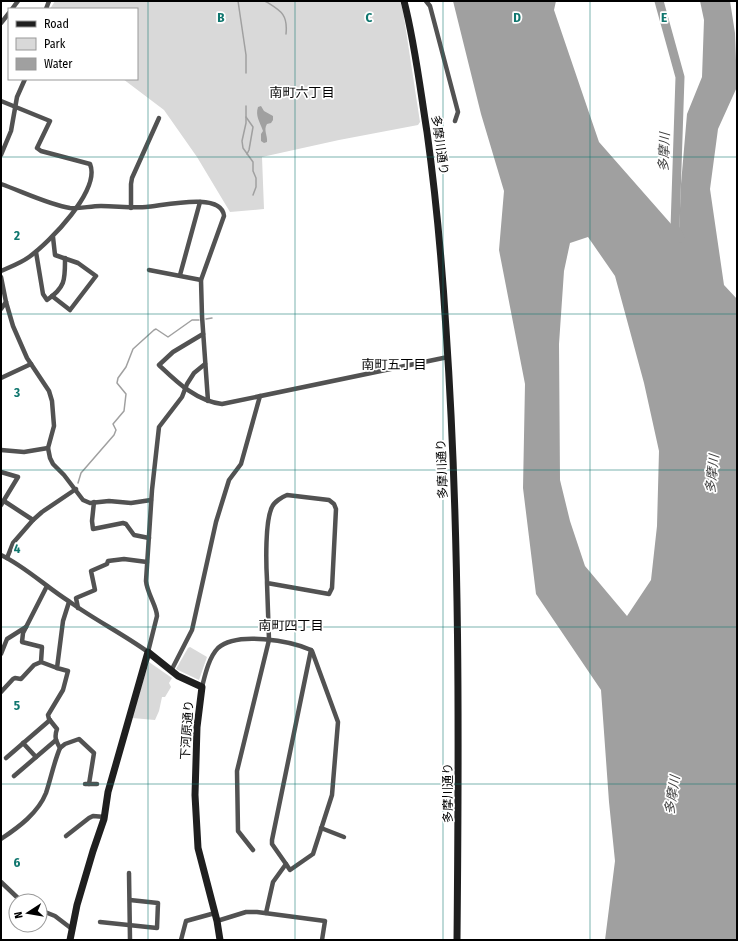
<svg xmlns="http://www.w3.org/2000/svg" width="738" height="941" viewBox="0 0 738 941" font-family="'Fira Sans Condensed','Noto Sans JP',sans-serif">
	<rect width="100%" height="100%" fill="#fff"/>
	<g fill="#d9d9d9">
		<path d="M 55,1 L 400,1 L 403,11 L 420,122 L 418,125 L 339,140 L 262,157 L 264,209 L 230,212 L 197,157 L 164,110 L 123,79 L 137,79 L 137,9 L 50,9 Z"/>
		<path d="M 190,647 L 207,657 L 199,680 L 176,669 L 188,648 Z"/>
		<path d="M 149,662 L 172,678 L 169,683 L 171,687 L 165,697 L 162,697 L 159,711 L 155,720 L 132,718 Z"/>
	</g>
	<g fill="#a0a0a0" fill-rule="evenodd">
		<path d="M 453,1 L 556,1 L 554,10 L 599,142 L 679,233 L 681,184 L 687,114 L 702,77 L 704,20 L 700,1 L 730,1 L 735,33 L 737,87 L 718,129 L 710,189 L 724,285 L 737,299 L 737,940 L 605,940 L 615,861 L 609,802 L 601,690 L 536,594 L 523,488 L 525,384 L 499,250 L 504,191 L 481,114 ZM 588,237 L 615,276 L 644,383 L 659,451 L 657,526 L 651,580 L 627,616 L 585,566 L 570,521 L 560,480 L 559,344 L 564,271 L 570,243 Z"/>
		<path d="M 261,106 L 264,111 L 273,116 L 273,120 L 271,123 L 267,124 C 263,130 268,136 267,142 L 264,143 L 261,141 L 261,134 L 263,131 C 260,122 255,116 258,107 Z"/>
	</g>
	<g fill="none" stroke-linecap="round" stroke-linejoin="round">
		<g stroke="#a0a0a0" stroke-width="1.5">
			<path d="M 238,1 L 246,55 L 246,73"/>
			<path d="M 265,1 C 281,11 288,14 286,34"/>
			<path d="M 246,106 L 246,123 L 242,141 L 243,148 L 253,162 L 253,171 L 256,178 L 256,187 L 253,195"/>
			<path d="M 246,117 L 253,127 L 249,150 L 247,154"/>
			<path d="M 206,319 L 212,318"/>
			<path d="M 78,483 L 81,473 L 114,435 L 116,430 L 113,424 L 124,411 L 126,394 L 117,383 L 118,378 L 126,367 L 133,349 L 154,330 L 156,329 L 168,337 L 192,320 L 199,320"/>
		</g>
		<path stroke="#a0a0a0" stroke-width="9" d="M 659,1 L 680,77 L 675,228 L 680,238"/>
		<g stroke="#525252" stroke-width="4.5">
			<path d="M 426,1 L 430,6 L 458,112 L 455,121"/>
			<path d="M 12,9 L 18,1"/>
			<path d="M 46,9 L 49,1"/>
			<path d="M 1,23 L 9,13"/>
			<path d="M 1,101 L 50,121 L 37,148 L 41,151 L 90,164 C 101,190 49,243 29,257 C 21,263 10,267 1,271"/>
			<path d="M 1,155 L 11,131 L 17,97 L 25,79"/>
			<path d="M 1,184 C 21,191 50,205 70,208 C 80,209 90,206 101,206 C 116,206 131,208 146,207 C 162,206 222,191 224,216 L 201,280 L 202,316 L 208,401"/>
			<path d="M 131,208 L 131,184 L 132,178 L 159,118"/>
			<path d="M 36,252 L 43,294 L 47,300 C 66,287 65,279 65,258"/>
			<path d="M 149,270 L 201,280"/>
			<path d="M 180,275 L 200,202"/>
			<path d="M 1,277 L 6,302 L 13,326 L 27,358 L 49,391 L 52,401 L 54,426 L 48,448 L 50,458 L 53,464 L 64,475 L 83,500 L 90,503 L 109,501 L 131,503 L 151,500"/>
			<path d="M 52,296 L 70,310 L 96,276 L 78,263 L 55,255 L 53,237"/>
			<path d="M 1,309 L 6,302"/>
			<path d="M 203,334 L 173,352 L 159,365 C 177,382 196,401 222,404 L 448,357"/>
			<path d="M 1,378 L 31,364"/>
			<path d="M 1,450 L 24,452 L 48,448"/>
			<path d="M 1,472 L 18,477 L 1,505"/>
			<path d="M 4,501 L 33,520"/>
			<path d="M 94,502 L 92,521 L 93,529 L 123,523 L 126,524 L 134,535 L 149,538"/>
			<path d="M 1,555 C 26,567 46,587 70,602 C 95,620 123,634 148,652 L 157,616 C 157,607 147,593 146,581 L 152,490 L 159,427 L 182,397 L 187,384 L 194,373 L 205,364"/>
			<path d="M 7,558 L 13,543 L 33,520 L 42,512 L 76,489"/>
			<path d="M 47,586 L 23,633 L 22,642 L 42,647 L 41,662 L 57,668"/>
			<path d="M 78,608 L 76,598 L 95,590 L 91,571 L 107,564 L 108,561 L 124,559 L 147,562"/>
			<path d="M 1,654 L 7,639 L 26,627"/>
			<path d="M 171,671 L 192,630 L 216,522 L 229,480 L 241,464 L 260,396"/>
			<path d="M 202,687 C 205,675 209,657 218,648 C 237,631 291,641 311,650"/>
			<path d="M 1,692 L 13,679 L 15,678 L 21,679 L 34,665 L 41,662"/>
			<path d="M 23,743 L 36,757"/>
			<path d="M 60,748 L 65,744 L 79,739 L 94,753 L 89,784"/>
			<path d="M 6,758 L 50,720"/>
			<path d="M 14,776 L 56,740"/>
			<path d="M 85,784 L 97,784"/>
			<path d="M 321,828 L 344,837"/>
			<path d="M 66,836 L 89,818 L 93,816 L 105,817"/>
			<path d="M 1,839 C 19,827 38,813 46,793 C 51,778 54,762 60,748 C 56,741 54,737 57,729 L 49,719 L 48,715 L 63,690 L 68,671 L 57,668 L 63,621 L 69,602"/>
			<path d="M 253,850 L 238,831 L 237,771 L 269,640 L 267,583 L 267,580 C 266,563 265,521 272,507 C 274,502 282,497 287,495 L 329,500 L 334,504 L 336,509 L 332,588 L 329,594 L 267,583"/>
			<path d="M 286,864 L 290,870 L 313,854 L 332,795 L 338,722 L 312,651"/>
			<path d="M 129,873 L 130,940"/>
			<path d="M 1,882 L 21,901"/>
			<path d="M 40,910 L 55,916 L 72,929"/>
			<path d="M 266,913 L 273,882 L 286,864 L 272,844 L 272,840 L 311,650"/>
			<path d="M 217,921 L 246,912 L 257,912 L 325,921 L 322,940"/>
			<path d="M 100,922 L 157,928 L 158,903 L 130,900"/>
			<path d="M 181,940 L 186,921 L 215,913"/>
		</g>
		<g stroke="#1f1f1f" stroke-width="7">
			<path d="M 404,1 C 415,44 420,88 427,132 C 436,197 442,263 446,329 C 460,533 459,737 457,940"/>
			<path d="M 70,940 L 77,905 L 93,851 L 104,819 L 108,792 L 148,652 L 178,676 L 202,687 L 197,727 L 195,795 L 198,848 L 217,921 L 220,940"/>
		</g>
	</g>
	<path fill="none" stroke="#0f766e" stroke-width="1" stroke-opacity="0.55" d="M 148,1 L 148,940M 295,1 L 295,940M 443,1 L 443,940M 590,1 L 590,940M 1,157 L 737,157M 1,314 L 737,314M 1,470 L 737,470M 1,627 L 737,627M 1,784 L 737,784"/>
	<g text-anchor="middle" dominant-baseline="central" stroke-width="3.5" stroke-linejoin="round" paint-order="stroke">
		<g font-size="12" fill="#000" stroke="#fff">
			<text transform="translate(440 145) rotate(82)">多摩川通り</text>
			<text transform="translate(442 469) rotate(-92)">多摩川通り</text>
			<text transform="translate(187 730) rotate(-86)">下河原通り</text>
			<text transform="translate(448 793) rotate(-90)">多摩川通り</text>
		</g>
		<g font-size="13" fill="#000" stroke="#fff">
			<text x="302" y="92">南町六丁目</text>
			<text x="394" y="364">南町五丁目</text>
			<text x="291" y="625">南町四丁目</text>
		</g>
		<g font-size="13" font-style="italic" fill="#414141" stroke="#fff">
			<text transform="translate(664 152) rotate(-88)">多摩川</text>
			<text transform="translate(712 474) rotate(-84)">多摩川</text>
			<text transform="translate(672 795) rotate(-81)">多摩川</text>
		</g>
	</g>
	<g font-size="13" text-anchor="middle" font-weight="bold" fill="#0f766e" stroke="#fff" stroke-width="3.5" stroke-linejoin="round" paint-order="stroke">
		<text x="221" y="22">B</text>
		<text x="369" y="22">C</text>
		<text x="517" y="22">D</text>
		<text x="664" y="22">E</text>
		<text x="17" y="240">2</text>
		<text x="17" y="397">3</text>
		<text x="17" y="553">4</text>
		<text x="17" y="710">5</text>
		<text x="17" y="867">6</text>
	</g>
	<rect width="738" height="941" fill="none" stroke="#000000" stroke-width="4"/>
	<rect x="8" y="8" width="130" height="72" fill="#ffffff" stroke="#999999"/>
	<rect x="16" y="21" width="20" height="6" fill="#1f1f1f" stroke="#999999"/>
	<text x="44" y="28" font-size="12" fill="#000000">Road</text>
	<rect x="16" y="38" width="20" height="12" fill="#d9d9d9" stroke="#999999"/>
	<text x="44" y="48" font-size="12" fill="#000000">Park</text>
	<rect x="16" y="58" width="20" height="12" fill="#a0a0a0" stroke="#999999"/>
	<text x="44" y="68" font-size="12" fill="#000000">Water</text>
	<g transform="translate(28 913) rotate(258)"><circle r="19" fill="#ffffff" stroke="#999999"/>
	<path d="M0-3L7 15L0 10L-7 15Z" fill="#000000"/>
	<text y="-6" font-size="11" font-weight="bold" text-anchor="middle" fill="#000000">N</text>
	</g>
</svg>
